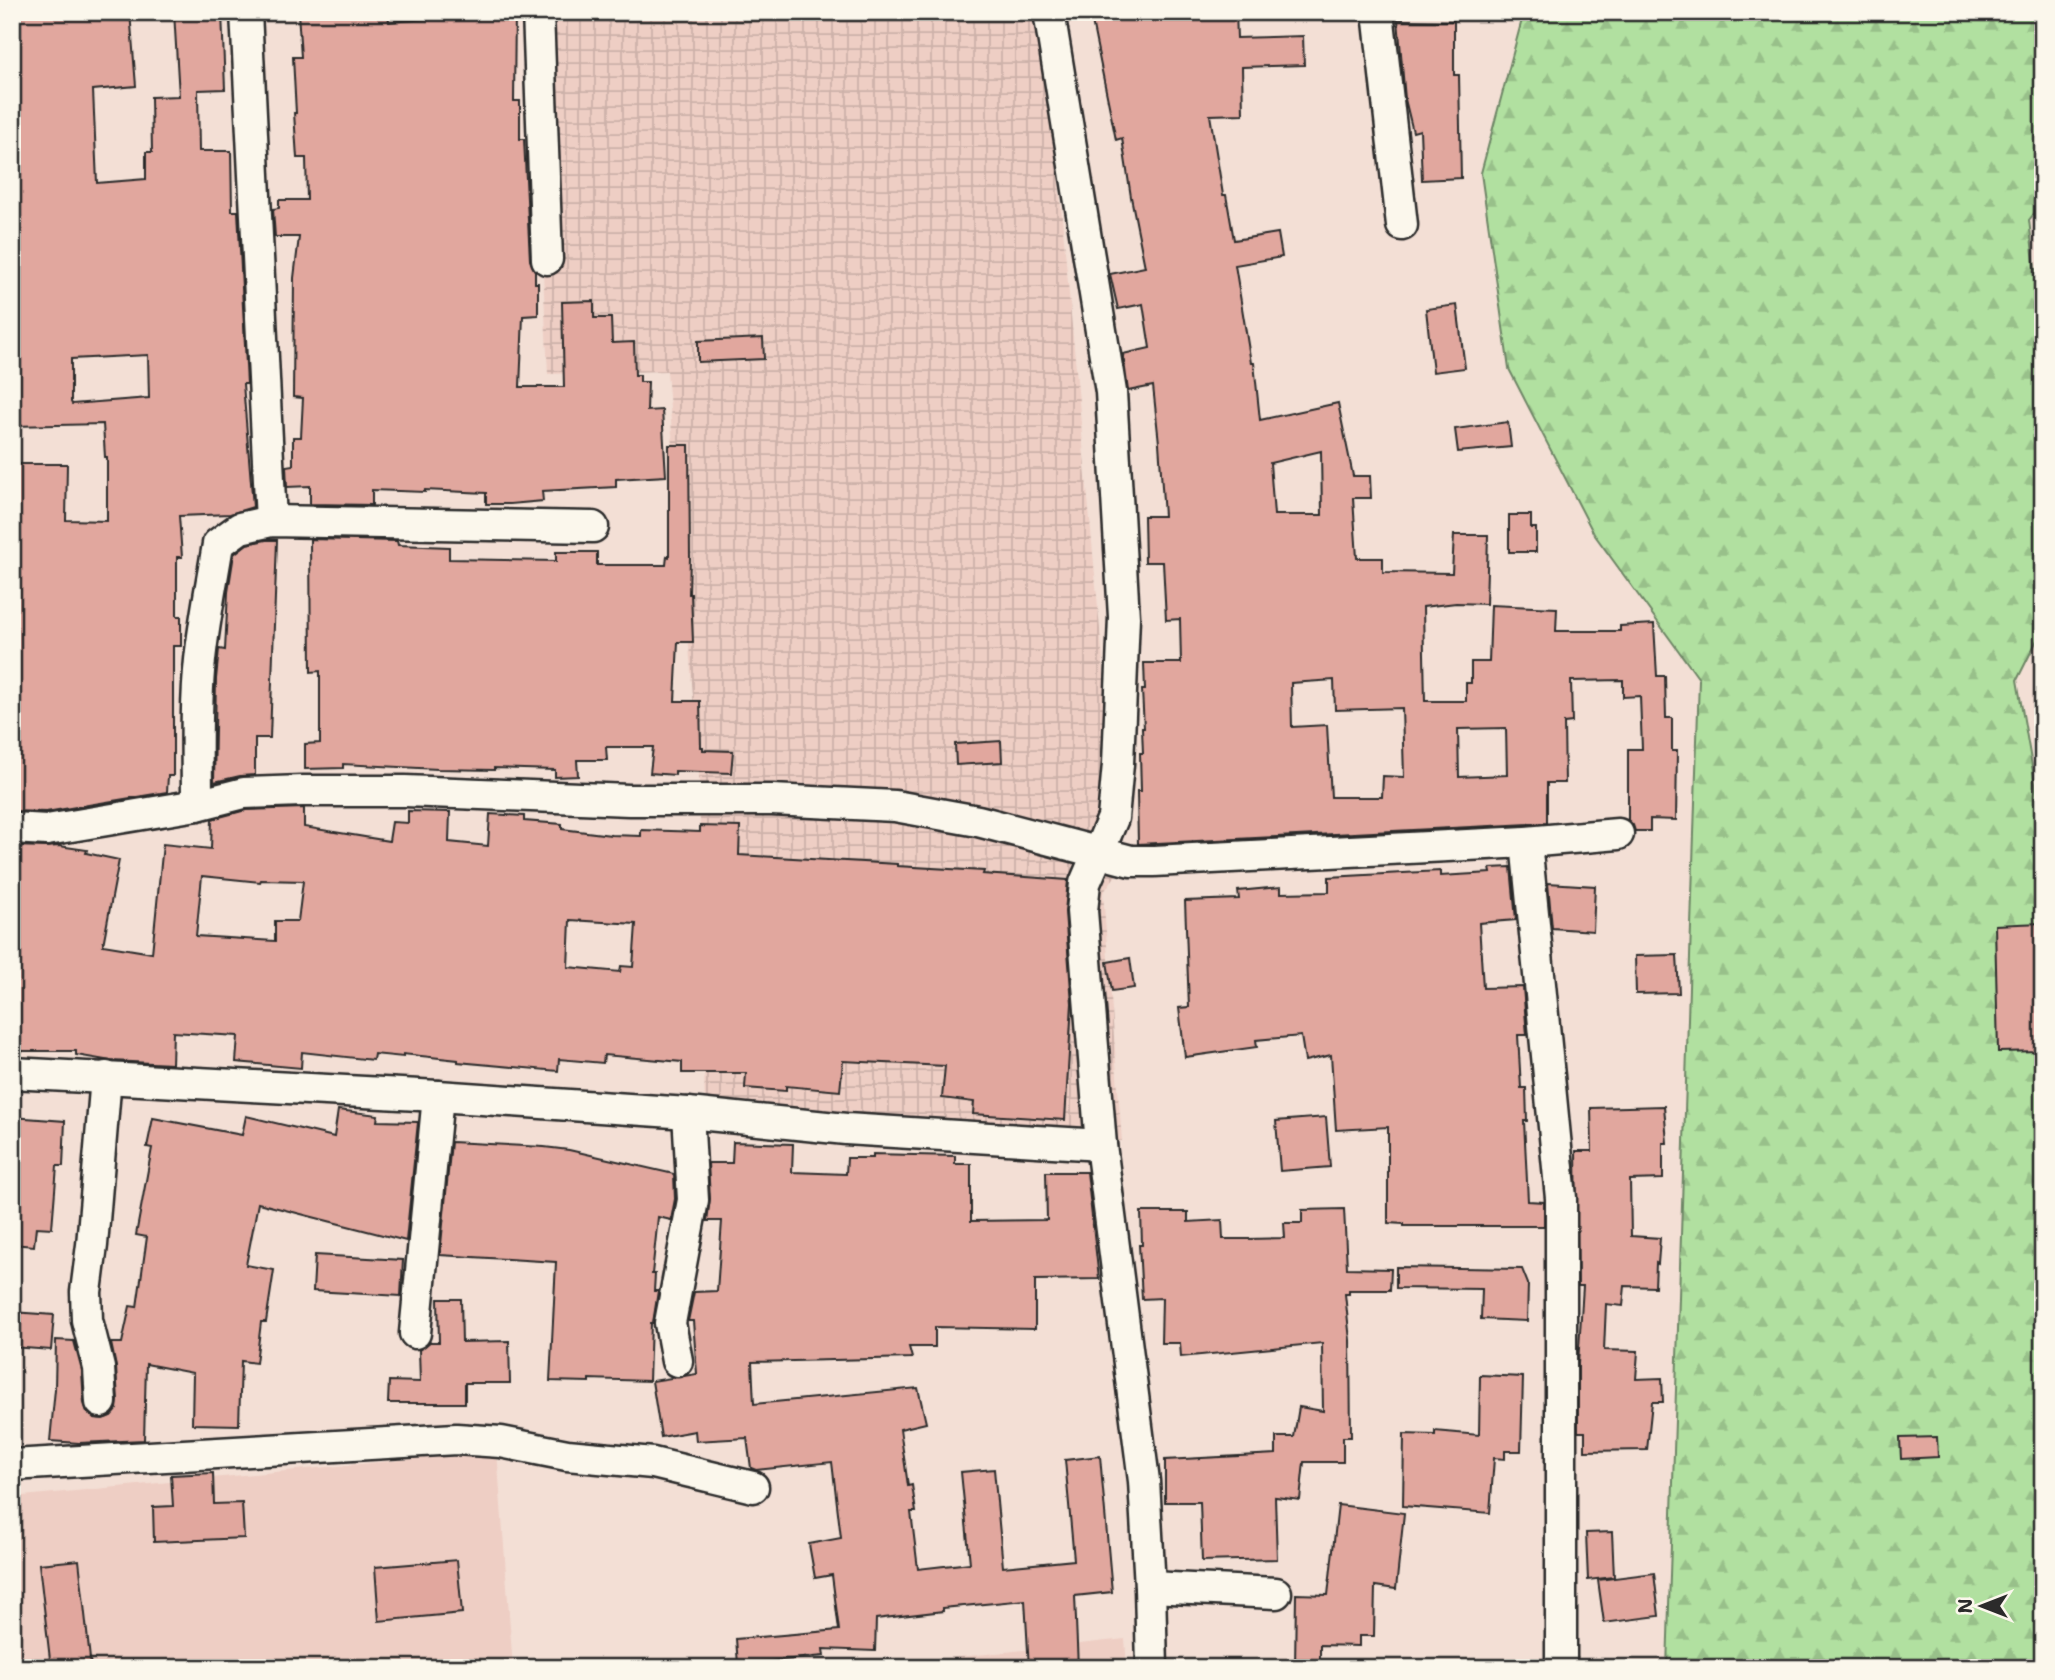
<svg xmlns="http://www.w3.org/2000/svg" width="2055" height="1680" viewBox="0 0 2055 1680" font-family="'Shantell Sans',sans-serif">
	<defs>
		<pattern id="industrial-grid" width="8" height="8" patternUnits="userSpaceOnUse" patternTransform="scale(1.75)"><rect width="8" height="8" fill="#eecec4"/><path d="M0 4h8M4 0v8" fill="none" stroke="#ccb1a9"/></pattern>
		<pattern id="forest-firs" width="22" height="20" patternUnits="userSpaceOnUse" patternTransform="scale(1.75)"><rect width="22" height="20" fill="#b1e0a0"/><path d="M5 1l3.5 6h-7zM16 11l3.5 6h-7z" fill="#98c08a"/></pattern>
	</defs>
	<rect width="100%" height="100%" fill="#f3dfd5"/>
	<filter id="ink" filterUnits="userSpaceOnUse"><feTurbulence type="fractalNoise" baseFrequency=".0143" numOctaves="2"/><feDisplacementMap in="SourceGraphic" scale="14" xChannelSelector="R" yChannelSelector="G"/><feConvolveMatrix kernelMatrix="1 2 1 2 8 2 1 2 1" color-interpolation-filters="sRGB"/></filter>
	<g filter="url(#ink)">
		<g fill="#eecec4">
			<path d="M 497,1451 L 513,1668 L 12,1668 L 12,1497 Z"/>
			<path d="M 1125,1639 L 1127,1668 L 859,1668 Z"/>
		</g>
		<path fill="url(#industrial-grid)" d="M 530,12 L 1043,12 L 1122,867 L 1103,893 L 1122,1141 L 705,1115 L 699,771 L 667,371 L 548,374 Z"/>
		<path fill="url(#forest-firs)" stroke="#6e8666" stroke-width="2" d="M 1524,12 L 2043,12 L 2043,202 L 2029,220 L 2043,336 L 2043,628 L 2017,680 L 2043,829 L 2043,1668 L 1667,1668 L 1699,679 L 1594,534 L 1509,369 L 1481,173 Z"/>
		<g fill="#e1a79e" stroke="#2b2b2b" stroke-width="2" fill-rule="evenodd">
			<path d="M 12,12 L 130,12 L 136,86 L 93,90 L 97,183 L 146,179 L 146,152 L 152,152 L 151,97 L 179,96 L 174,12 L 222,12 L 225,89 L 198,90 L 199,151 L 231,151 L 232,211 L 238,211 L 247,384 L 243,384 L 253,507 L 230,514 L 179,516 L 182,557 L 177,557 L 177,616 L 181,616 L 181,646 L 173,646 L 173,776 L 168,776 L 167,792 L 46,812 L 12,811 L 12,464 L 67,464 L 66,520 L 107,521 L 107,457 L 105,457 L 103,424 L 12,426 ZM 148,355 L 149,398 L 72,404 L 71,402 L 71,359 Z"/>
			<path d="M 298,12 L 388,12 L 389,22 L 428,19 L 428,12 L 515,12 L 514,101 L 520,101 L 520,139 L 524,139 L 530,260 L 535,271 L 535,283 L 538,283 L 538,315 L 523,316 L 520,387 L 564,387 L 562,302 L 594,301 L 594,318 L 611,318 L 612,343 L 634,342 L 635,375 L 640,375 L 640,382 L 648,382 L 647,411 L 662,410 L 666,476 L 616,479 L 616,487 L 542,491 L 543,501 L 510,504 L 486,504 L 486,493 L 425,490 L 425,492 L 372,490 L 372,505 L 310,504 L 310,486 L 287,487 L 286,466 L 293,465 L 293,437 L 301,437 L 303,398 L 293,397 L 294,278 L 299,237 L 275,237 L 273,209 L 279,208 L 279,200 L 307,200 L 306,158 L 297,158 L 294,113 L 296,113 L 293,57 L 301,57 Z"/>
			<path d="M 1090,12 L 1236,12 L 1237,38 L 1303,36 L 1304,65 L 1242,67 L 1243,114 L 1210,115 L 1223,195 L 1226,195 L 1234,240 L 1278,233 L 1282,257 L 1235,265 L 1251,363 L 1254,363 L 1260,420 L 1338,403 L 1353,476 L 1370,476 L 1371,498 L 1353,498 L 1357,558 L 1383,558 L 1383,572 L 1452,573 L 1454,535 L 1488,535 L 1486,604 L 1456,603 L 1423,607 L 1425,701 L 1466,701 L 1466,683 L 1471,683 L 1471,662 L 1489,662 L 1491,605 L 1557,608 L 1556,631 L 1620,631 L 1620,626 L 1654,624 L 1657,676 L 1665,676 L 1666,718 L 1672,718 L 1672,751 L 1677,751 L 1676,820 L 1650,819 L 1650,831 L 1635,831 L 1633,825 L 1628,820 L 1628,749 L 1642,749 L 1640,696 L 1623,697 L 1623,680 L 1571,681 L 1572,722 L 1564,723 L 1565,783 L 1547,783 L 1547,823 L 1138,844 L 1137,791 L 1141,791 L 1140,753 L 1143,753 L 1142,728 L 1144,728 L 1142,690 L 1145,690 L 1144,663 L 1181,663 L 1180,619 L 1166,620 L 1163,562 L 1145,562 L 1144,516 L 1164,516 L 1159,443 L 1153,386 L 1128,391 L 1123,354 L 1150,348 L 1143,304 L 1118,309 L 1110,274 L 1145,267 L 1131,197 L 1122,138 L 1116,140 ZM 1321,451 L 1322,515 L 1274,515 L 1270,463 ZM 1334,680 L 1335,710 L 1402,708 L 1404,777 L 1383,776 L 1382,797 L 1331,797 L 1327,725 L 1292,727 L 1291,683 ZM 1506,728 L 1507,775 L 1459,777 L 1458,729 Z"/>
			<path d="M 1398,20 L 1454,21 L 1454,75 L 1459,75 L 1461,178 L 1422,180 L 1420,130 L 1413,132 L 1405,99 Z"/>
			<path d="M 1457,305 L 1465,368 L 1433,372 L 1426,309 Z"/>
			<path d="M 763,338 L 764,359 L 698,362 L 698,341 Z"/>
			<path d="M 1508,422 L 1511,447 L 1458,452 L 1455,429 Z"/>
			<path d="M 669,445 L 689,445 L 690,557 L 689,594 L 691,594 L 693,642 L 678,642 L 675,701 L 700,701 L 701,747 L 703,747 L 703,750 L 733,751 L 731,773 L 675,771 L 675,775 L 650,773 L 653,747 L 606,747 L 607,760 L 577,760 L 578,776 L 555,777 L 555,770 L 494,768 L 494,770 L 438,769 L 343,764 L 343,768 L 305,769 L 305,744 L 320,743 L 320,671 L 311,672 L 310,539 L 397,541 L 398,545 L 449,547 L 449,559 L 556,561 L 556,552 L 597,552 L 597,565 L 666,565 L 667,556 L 669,557 Z"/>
			<path d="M 1509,515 L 1531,515 L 1531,528 L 1536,528 L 1536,552 L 1509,552 Z"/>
			<path d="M 266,540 L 277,540 L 270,738 L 255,738 L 255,775 L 240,776 L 214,782 L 216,679 L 219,649 L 225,650 L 228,592 L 234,554 L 247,544 Z"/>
			<path d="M 1001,741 L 1002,762 L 956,765 L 955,744 Z"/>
			<path d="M 304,808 L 304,827 L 389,841 L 392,822 L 408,823 L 408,811 L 450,812 L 449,842 L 488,846 L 490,814 L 524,816 L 524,821 L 562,824 L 562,829 L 611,835 L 641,836 L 641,830 L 700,832 L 700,826 L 740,827 L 739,855 L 897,864 L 897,866 L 984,871 L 983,874 L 1068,880 L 1065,912 L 1072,1003 L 1065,1120 L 973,1114 L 974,1102 L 942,1098 L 945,1066 L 843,1061 L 840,1091 L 786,1086 L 786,1091 L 745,1088 L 746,1073 L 682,1073 L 682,1062 L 604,1055 L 603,1063 L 559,1059 L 558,1071 L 458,1062 L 458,1060 L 403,1054 L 403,1057 L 374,1054 L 373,1060 L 302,1052 L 301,1068 L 236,1062 L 238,1036 L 173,1032 L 172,1064 L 111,1061 L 76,1055 L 76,1051 L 12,1051 L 12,846 L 46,847 L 59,846 L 87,850 L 86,853 L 119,860 L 103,945 L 152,953 L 163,844 L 211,849 L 212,819 L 246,810 ZM 202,876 L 260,882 L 261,880 L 303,881 L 298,921 L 275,921 L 275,941 L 196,936 ZM 570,920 L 636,924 L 633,967 L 621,966 L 620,972 L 568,967 Z"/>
			<path d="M 1511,867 L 1516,920 L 1479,923 L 1483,988 L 1523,987 L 1527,1035 L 1518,1035 L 1521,1088 L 1526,1088 L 1527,1121 L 1524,1121 L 1528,1201 L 1544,1202 L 1544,1226 L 1404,1226 L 1404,1224 L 1388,1223 L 1388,1127 L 1336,1130 L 1331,1055 L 1305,1061 L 1301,1036 L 1256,1040 L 1257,1047 L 1185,1057 L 1179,1008 L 1189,1007 L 1185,901 L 1239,899 L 1238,891 L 1281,887 L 1281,893 L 1329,892 L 1329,877 L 1440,871 L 1440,876 L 1491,873 L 1490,868 Z"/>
			<path d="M 1548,883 L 1595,886 L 1593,931 L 1552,928 Z"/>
			<path d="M 2042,923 L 2043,1051 L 1998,1052 L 1995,925 Z"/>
			<path d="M 1677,955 L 1679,993 L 1636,994 L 1635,956 Z"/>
			<path d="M 1130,958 L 1134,988 L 1112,991 L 1107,962 Z"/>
			<path d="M 1664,1106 L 1667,1143 L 1663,1143 L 1663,1179 L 1630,1180 L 1631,1236 L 1660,1238 L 1658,1264 L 1656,1263 L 1655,1287 L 1625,1286 L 1623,1306 L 1606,1304 L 1604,1350 L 1638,1351 L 1636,1379 L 1662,1378 L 1663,1402 L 1652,1402 L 1647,1450 L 1585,1451 L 1585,1432 L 1578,1432 L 1578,1364 L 1583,1286 L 1578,1286 L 1576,1151 L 1592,1151 L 1591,1108 Z"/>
			<path d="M 338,1110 L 378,1115 L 377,1121 L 418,1122 L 406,1241 L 258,1203 L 246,1265 L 274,1270 L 266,1322 L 261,1322 L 256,1363 L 241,1361 L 239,1425 L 192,1424 L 193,1373 L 146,1364 L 144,1440 L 79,1443 L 50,1441 L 55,1389 L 56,1340 L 74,1341 L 82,1371 L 84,1403 L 87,1412 L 94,1418 L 103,1419 L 111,1416 L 117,1409 L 118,1401 L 116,1367 L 111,1343 L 122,1343 L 130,1306 L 137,1307 L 147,1237 L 136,1235 L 152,1148 L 147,1147 L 153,1118 L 242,1135 L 246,1116 L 334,1137 Z"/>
			<path d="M 12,1117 L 65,1121 L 63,1166 L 57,1166 L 52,1228 L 36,1227 L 34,1246 L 12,1244 Z"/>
			<path d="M 1326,1117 L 1330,1167 L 1280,1171 L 1276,1121 Z"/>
			<path d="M 451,1142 L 544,1147 L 569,1150 L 674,1174 L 675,1199 L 671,1220 L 658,1217 L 652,1274 L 655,1274 L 654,1291 L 658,1291 L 653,1323 L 651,1323 L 649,1381 L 589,1379 L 589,1382 L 550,1381 L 556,1262 L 440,1255 Z"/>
			<path d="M 733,1142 L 793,1144 L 792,1172 L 846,1174 L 847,1158 L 873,1158 L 873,1154 L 955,1156 L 955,1164 L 971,1164 L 971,1221 L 1047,1220 L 1046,1172 L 1087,1172 L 1099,1279 L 1035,1280 L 1035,1329 L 935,1327 L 935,1347 L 909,1347 L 912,1358 L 752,1362 L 754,1404 L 918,1388 L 926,1423 L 900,1429 L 908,1486 L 912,1485 L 916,1512 L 911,1512 L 918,1569 L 970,1563 L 961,1472 L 994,1469 L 1003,1567 L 1074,1560 L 1065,1460 L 1100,1456 L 1112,1592 L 1075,1596 L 1078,1668 L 1029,1668 L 1025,1600 L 943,1608 L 943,1611 L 876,1619 L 875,1651 L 823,1649 L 824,1656 L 738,1664 L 736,1639 L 839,1630 L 832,1575 L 815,1578 L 809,1544 L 841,1538 L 832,1462 L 756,1470 L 751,1468 L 747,1438 L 696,1441 L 695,1431 L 661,1437 L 652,1381 L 697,1374 L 693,1321 L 688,1321 L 694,1292 L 717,1291 L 722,1221 L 707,1221 L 710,1199 L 708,1163 L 732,1163 Z"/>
			<path d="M 1344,1209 L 1347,1268 L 1391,1269 L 1390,1290 L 1349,1290 L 1349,1294 L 1345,1294 L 1350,1340 L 1351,1437 L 1343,1437 L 1343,1462 L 1304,1462 L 1300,1500 L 1275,1497 L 1277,1559 L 1202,1561 L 1200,1502 L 1165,1502 L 1165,1460 L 1276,1454 L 1276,1437 L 1294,1437 L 1299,1407 L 1323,1411 L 1322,1343 L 1181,1357 L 1180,1343 L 1161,1343 L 1162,1298 L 1142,1299 L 1139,1245 L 1142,1245 L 1141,1212 L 1188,1212 L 1188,1222 L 1222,1220 L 1223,1239 L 1247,1239 L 1285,1238 L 1284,1223 L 1302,1223 L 1302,1210 Z"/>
			<path d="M 315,1255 L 403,1260 L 401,1296 L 313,1291 Z"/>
			<path d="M 1396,1267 L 1522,1269 L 1528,1284 L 1527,1321 L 1481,1319 L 1482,1289 L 1396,1288 Z"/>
			<path d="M 438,1299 L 461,1299 L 462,1342 L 509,1341 L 510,1383 L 465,1383 L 465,1403 L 388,1403 L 389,1381 L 420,1382 L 419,1350 L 430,1342 L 439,1342 Z"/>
			<path d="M 12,1312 L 54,1315 L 51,1350 L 12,1347 Z"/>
			<path d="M 1480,1375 L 1523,1377 L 1521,1451 L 1505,1451 L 1505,1459 L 1494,1458 L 1490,1513 L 1403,1506 L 1404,1434 L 1435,1435 L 1435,1431 L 1479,1435 Z"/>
			<path d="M 1937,1437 L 1938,1457 L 1901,1459 L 1900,1438 Z"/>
			<path d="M 213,1473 L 214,1504 L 242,1503 L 244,1538 L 154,1542 L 153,1507 L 173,1506 L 171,1475 Z"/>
			<path d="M 1338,1505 L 1404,1513 L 1396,1589 L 1375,1586 L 1374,1636 L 1359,1636 L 1359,1646 L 1320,1645 L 1320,1668 L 1295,1668 L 1296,1594 L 1328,1595 Z"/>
			<path d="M 1612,1532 L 1614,1577 L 1588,1580 L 1586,1533 Z"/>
			<path d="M 79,1560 L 91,1668 L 51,1668 L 39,1564 Z"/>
			<path d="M 457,1560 L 462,1613 L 379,1621 L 375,1567 Z"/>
			<path d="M 1654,1573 L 1659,1616 L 1604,1623 L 1598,1580 Z"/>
		</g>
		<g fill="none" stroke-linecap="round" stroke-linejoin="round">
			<defs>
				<g id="minor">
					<path d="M 246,12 L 271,521"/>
					<path d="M 538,12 L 547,259"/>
					<path d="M 1049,12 L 1111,392 L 1124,617 L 1118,764 L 1113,818 L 1085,883 L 1082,911 L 1101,1145 L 1144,1481 L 1150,1587 L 1152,1668"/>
					<path d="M 1378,12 L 1402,225"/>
					<path d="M 197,805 C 197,757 195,708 200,660 C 204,621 212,582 218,544 L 240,528 L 271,521 L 593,527"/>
					<path d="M 12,828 L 47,830 L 197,805 L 244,793 L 302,791 L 405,791 L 629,800 L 772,800 L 895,806 L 978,821 L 1131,861 L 1154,861 L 1526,842 L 1618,834"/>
					<path d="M 1526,842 L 1561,1198 L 1561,1668"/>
					<path d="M 12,1073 L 438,1096 L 688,1113 L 846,1129 L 1101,1145"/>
					<path d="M 415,1333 L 438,1096"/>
					<path d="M 677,1361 L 670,1323 L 693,1200 L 688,1113"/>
					<path d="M 101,1402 L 99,1368 L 87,1320 L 86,1292 L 92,1245 L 106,1077"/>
					<path d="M 12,1465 L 456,1439 L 501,1442 L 567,1455 L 653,1463 L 753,1487"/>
					<path d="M 1150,1587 L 1276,1593"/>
				</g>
			</defs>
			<use href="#minor" stroke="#2b2b2b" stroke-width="35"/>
			<use href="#minor" stroke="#fbf7ec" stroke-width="30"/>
		</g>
	</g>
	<rect width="2055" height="1680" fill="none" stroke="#fbf7ec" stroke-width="42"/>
	<rect x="21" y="21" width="2013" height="1638" fill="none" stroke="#2b2b2b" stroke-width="2.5" filter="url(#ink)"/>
	<g transform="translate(1982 1606) rotate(270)" stroke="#fbf7ec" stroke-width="5" paint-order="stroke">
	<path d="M0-5L12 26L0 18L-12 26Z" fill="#2b2b2b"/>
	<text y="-10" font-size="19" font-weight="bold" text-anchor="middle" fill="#2b2b2b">N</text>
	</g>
</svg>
